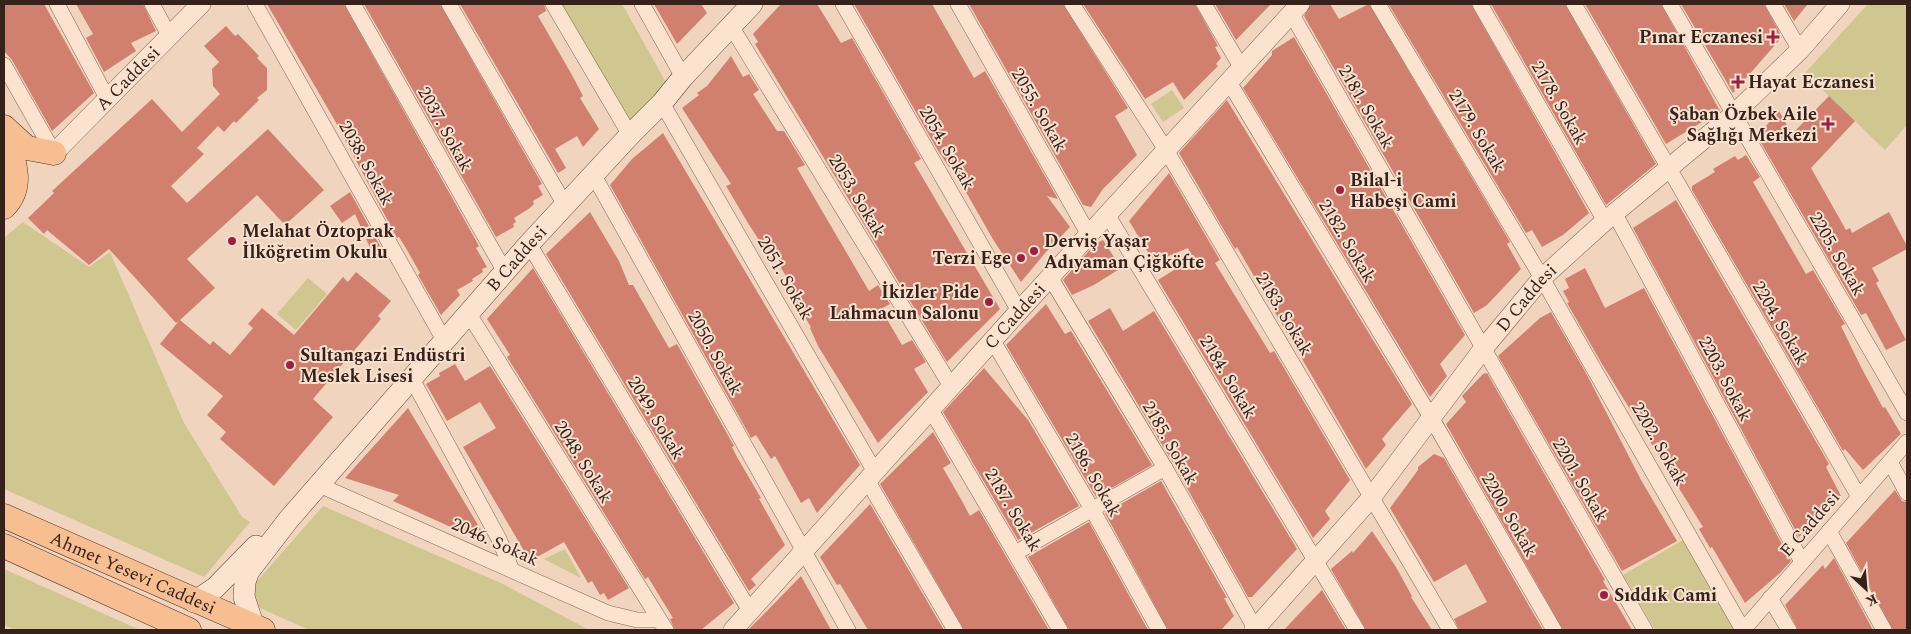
<svg xmlns="http://www.w3.org/2000/svg" width="1911" height="634" viewBox="0 0 1911 634" font-family="Spectral,serif">
	<rect width="100%" height="100%" fill="#f0d4bd"/>
	<g fill="#cfc690">
		<path d="M 562,4 L 622,4 L 668,86 L 630,128 L 559,5 Z"/>
		<path d="M 1868,4 L 1907,4 L 1907,125 L 1885,150 L 1805,73 Z"/>
		<path d="M 1172,90 L 1184,108 L 1163,122 L 1151,104 Z"/>
		<path d="M 23,222 L 89,267 L 110,252 L 184,423 L 242,517 L 250,522 L 204,577 L 4,489 L 4,238 Z"/>
		<path d="M 308,278 L 327,294 L 296,330 L 277,314 Z"/>
		<path d="M 323,506 L 503,584 L 589,630 L 309,630 L 260,608 L 251,588 Z"/>
		<path d="M 1683,540 L 1734,627 L 1731,630 L 1655,630 L 1623,575 Z"/>
		<path d="M 565,549 L 581,578 L 544,559 Z"/>
		<path d="M 4,569 L 140,630 L 16,630 L 4,625 Z"/>
	</g>
	<g fill="#d18070">
		<path d="M 4,4 L 44,4 L 94,93 L 52,131 L 12,60 L 4,51 Z"/>
		<path d="M 76,4 L 143,4 L 156,31 L 131,43 L 136,51 L 104,72 L 86,38 L 93,34 Z"/>
		<path d="M 267,4 L 344,4 L 479,246 L 476,248 L 487,267 L 482,269 L 483,272 L 472,279 L 473,281 L 457,290 L 460,295 L 441,315 L 418,275 L 420,273 L 407,250 L 399,237 L 397,238 L 334,119 Z"/>
		<path d="M 364,4 L 440,4 L 542,184 L 538,186 L 543,195 L 533,201 L 534,204 L 530,208 L 514,218 L 516,222 L 513,224 L 514,227 L 496,237 Z"/>
		<path d="M 460,4 L 544,4 L 546,11 L 538,16 L 572,75 L 583,96 L 580,98 L 599,129 L 583,147 L 577,136 L 555,149 L 566,168 L 558,173 Z"/>
		<path d="M 654,4 L 701,4 L 707,13 L 677,44 Z"/>
		<path d="M 781,4 L 817,4 L 841,43 L 852,38 L 921,159 L 914,163 L 1000,309 L 947,362 L 755,44 L 758,42 L 753,34 Z"/>
		<path d="M 854,4 L 932,4 L 974,78 L 985,71 L 1058,199 L 1047,196 L 1070,227 L 1046,252 L 1021,282 L 994,241 L 951,166 L 949,167 L 937,149 Z"/>
		<path d="M 969,4 L 1063,4 L 1128,108 L 1115,116 L 1137,155 L 1103,189 L 1091,207 L 1083,205 Z"/>
		<path d="M 1083,4 L 1195,4 L 1218,46 L 1215,47 L 1221,58 L 1216,64 L 1218,66 L 1184,100 L 1173,82 L 1145,99 Z"/>
		<path d="M 1215,4 L 1271,4 L 1236,40 Z"/>
		<path d="M 1311,4 L 1330,4 L 1339,19 L 1369,4 L 1510,242 L 1507,244 L 1521,269 L 1487,305 L 1474,313 L 1304,16 Z"/>
		<path d="M 1391,4 L 1471,4 L 1589,213 L 1563,235 L 1542,247 L 1532,230 L 1526,233 L 1389,5 Z"/>
		<path d="M 1491,4 L 1565,4 L 1656,164 L 1606,205 Z"/>
		<path d="M 1585,4 L 1661,4 L 1720,111 L 1666,144 Z"/>
		<path d="M 1681,4 L 1764,4 L 1782,37 L 1733,93 Z"/>
		<path d="M 1784,4 L 1808,4 L 1794,21 Z"/>
		<path d="M 226,26 L 235,36 L 238,34 L 259,56 L 257,58 L 267,68 L 267,90 L 257,98 L 259,100 L 236,123 L 234,121 L 224,132 L 218,126 L 197,148 L 204,154 L 171,186 L 187,203 L 268,129 L 324,190 L 285,225 L 257,195 L 187,259 L 215,288 L 180,320 L 210,345 L 213,341 L 230,355 L 253,328 L 248,324 L 262,308 L 294,335 L 343,277 L 348,282 L 356,272 L 391,301 L 378,316 L 381,319 L 313,399 L 333,417 L 274,486 L 220,439 L 226,432 L 207,415 L 223,396 L 160,344 L 179,321 L 176,323 L 109,249 L 89,265 L 47,230 L 44,234 L 28,218 L 54,193 L 52,191 L 152,99 L 182,132 L 220,94 L 213,86 L 212,69 L 219,62 L 204,46 Z"/>
		<path d="M 1294,37 L 1465,335 L 1440,364 L 1447,376 L 1430,397 L 1243,88 L 1272,55 L 1272,51 Z"/>
		<path d="M 731,56 L 743,77 L 749,74 L 759,90 L 753,94 L 777,131 L 784,131 L 805,165 L 797,168 L 869,291 L 878,285 L 890,304 L 881,309 L 902,345 L 912,340 L 926,362 L 914,369 L 928,392 L 878,443 L 818,346 L 810,328 L 811,327 L 789,291 L 793,288 L 774,256 L 771,259 L 748,223 L 726,186 L 731,184 L 682,108 L 699,95 L 697,93 L 707,86 Z"/>
		<path d="M 1829,96 L 1855,121 L 1811,168 L 1846,230 L 1850,228 L 1852,233 L 1889,212 L 1907,246 L 1907,249 L 1872,268 L 1879,281 L 1876,283 L 1906,340 L 1886,350 L 1866,313 L 1861,315 L 1757,136 L 1779,111 L 1792,134 Z"/>
		<path d="M 1227,100 L 1412,404 L 1382,439 L 1386,445 L 1366,469 L 1237,247 L 1235,249 L 1179,153 Z"/>
		<path d="M 663,133 L 860,465 L 817,513 L 809,498 L 801,503 L 775,456 L 771,459 L 756,435 L 751,438 L 610,185 L 632,159 Z"/>
		<path d="M 1746,155 L 1760,177 L 1753,182 L 1806,274 L 1813,270 L 1845,324 L 1841,326 L 1861,367 L 1883,408 L 1885,407 L 1901,434 L 1863,470 L 1845,449 L 1843,451 L 1692,190 L 1692,186 L 1715,172 L 1713,169 L 1735,156 L 1738,160 Z"/>
		<path d="M 1169,173 L 1220,260 L 1215,263 L 1270,353 L 1274,351 L 1350,480 L 1325,511 L 1330,519 L 1313,538 L 1158,280 L 1193,258 L 1188,248 L 1154,262 L 1129,221 Z"/>
		<path d="M 350,192 L 380,246 L 371,250 L 355,214 L 342,223 L 330,206 Z"/>
		<path d="M 1676,200 L 1829,464 L 1826,467 L 1841,496 L 1799,537 L 1633,228 Z"/>
		<path d="M 590,212 L 619,261 L 629,285 L 633,285 L 669,348 L 677,344 L 734,446 L 732,447 L 737,457 L 761,498 L 759,499 L 785,545 L 751,579 L 756,585 L 749,591 L 546,254 Z"/>
		<path d="M 1103,240 L 1121,268 L 1094,285 L 1072,295 L 1063,280 L 1095,244 Z"/>
		<path d="M 533,268 L 734,603 L 701,630 L 675,630 L 670,619 L 673,618 L 660,597 L 648,577 L 645,579 L 507,357 L 510,355 L 487,319 Z"/>
		<path d="M 1585,268 L 1605,308 L 1644,288 L 1791,561 L 1780,573 L 1745,603 L 1712,547 L 1710,548 L 1699,529 L 1703,527 L 1602,364 L 1567,303 L 1569,302 L 1563,291 L 1569,288 L 1565,279 Z"/>
		<path d="M 1046,304 L 1065,334 L 1071,331 L 1152,465 L 1096,497 L 1006,345 Z"/>
		<path d="M 1110,308 L 1123,331 L 1154,311 L 1297,549 L 1252,597 L 1248,597 L 1173,463 L 1088,321 Z"/>
		<path d="M 1551,312 L 1586,373 L 1641,480 L 1677,541 L 1622,571 L 1498,356 L 1540,318 Z"/>
		<path d="M 455,364 L 465,381 L 490,366 L 629,588 L 608,600 L 604,593 L 600,595 L 592,581 L 588,583 L 564,542 L 530,561 L 463,447 L 496,428 L 480,402 L 447,421 L 426,384 L 440,376 L 439,373 Z"/>
		<path d="M 984,368 L 1028,420 L 1079,506 L 1018,540 L 943,412 Z"/>
		<path d="M 1487,373 L 1605,580 L 1603,581 L 1632,630 L 1563,630 L 1446,424 L 1466,402 L 1462,396 L 1483,374 Z"/>
		<path d="M 408,408 L 481,530 L 473,537 L 393,501 L 399,495 L 345,478 Z"/>
		<path d="M 933,432 L 951,463 L 943,468 L 962,501 L 970,516 L 979,510 L 1049,630 L 964,630 L 880,484 Z"/>
		<path d="M 1434,454 L 1444,458 L 1543,630 L 1459,630 L 1454,619 L 1487,602 L 1466,564 L 1434,582 L 1390,508 L 1418,470 L 1418,467 Z"/>
		<path d="M 1161,481 L 1227,598 L 1224,598 L 1234,616 L 1221,630 L 1168,630 L 1105,513 Z"/>
		<path d="M 1895,490 L 1902,501 L 1907,502 L 1907,630 L 1893,630 L 1846,543 Z"/>
		<path d="M 870,504 L 944,630 L 868,630 L 840,584 L 837,585 L 820,557 Z"/>
		<path d="M 1089,522 L 1148,630 L 1069,630 L 1028,557 Z"/>
		<path d="M 1372,531 L 1396,567 L 1412,596 L 1411,597 L 1432,630 L 1366,630 L 1331,569 L 1352,551 L 1353,553 Z"/>
		<path d="M 1834,558 L 1873,630 L 1798,630 L 1785,605 L 1823,565 L 1825,569 Z"/>
		<path d="M 801,576 L 831,630 L 748,630 L 765,613 Z"/>
		<path d="M 1322,590 L 1346,630 L 1284,630 L 1296,617 Z"/>
	</g>
	<g fill="none" stroke-linecap="round" stroke-linejoin="round">
		<defs>
			<g id="minor">
				<path d="M 57,4 L 108,100"/>
				<path d="M 152,4 L 170,37"/>
				<path d="M 255,4 L 444,340"/>
				<path d="M 353,4 L 505,272"/>
				<path d="M 449,4 L 565,205"/>
				<path d="M 553,4 L 630,135"/>
				<path d="M 642,4 L 683,77"/>
				<path d="M 843,4 L 1019,311"/>
				<path d="M 958,4 L 1089,235"/>
				<path d="M 1072,4 L 1166,150 L 1450,630"/>
				<path d="M 1204,4 L 1241,67"/>
				<path d="M 1378,4 L 1542,278 L 1743,630"/>
				<path d="M 1480,4 L 1605,221"/>
				<path d="M 1574,4 L 1859,497"/>
				<path d="M 1670,4 L 1907,413"/>
				<path d="M 1773,4 L 1800,50"/>
				<path d="M 1291,13 L 1645,630"/>
				<path d="M 731,26 L 951,386"/>
				<path d="M 4,65 L 54,153"/>
				<path d="M 1229,82 L 1432,419 L 1554,630"/>
				<path d="M 662,103 L 875,472"/>
				<path d="M 593,174 L 848,630"/>
				<path d="M 1107,214 L 1357,630"/>
				<path d="M 1615,214 L 1802,562"/>
				<path d="M 529,244 L 750,611"/>
				<path d="M 1050,277 L 1165,468 L 1256,630"/>
				<path d="M 469,314 L 666,630"/>
				<path d="M 993,341 L 1092,509 L 1159,630"/>
				<path d="M 412,379 L 499,539 L 511,568"/>
				<path d="M 931,410 L 1060,630"/>
				<path d="M 1890,462 L 1907,493"/>
				<path d="M 867,480 L 955,630"/>
				<path d="M 319,485 L 608,613 L 637,620 L 659,620"/>
				<path d="M 1829,531 L 1884,630"/>
				<path d="M 1017,552 L 1165,468"/>
				<path d="M 1770,598 L 1789,630"/>
				<path d="M 1743,630 L 1907,442"/>
			</g>
			<g id="tertiary">
				<path id="s1" d="M 54,153 L 201,4"/>
				<path id="s2" d="M 733,630 L 1019,311 L 1300,4"/>
				<path id="s3" d="M 1254,630 L 1371,498 L 1483,349 L 1542,278 L 1605,221 L 1734,114 L 1800,50 L 1840,4"/>
			</g>
			<g id="secondary">
				<path d="M 194,602 L 215,588 L 256,546"/>
				<path id="s4" d="M 254,627 L 244,597 L 245,582 L 249,571 L 289,519 L 529,244 L 630,135 L 662,103 L 683,77 L 752,4"/>
			</g>
			<g id="primary">
				<path d="M 4,127 L 27,148 L 54,153"/>
				<path d="M 4,128 C 11,155 27,184 4,207"/>
				<path id="s5" d="M 4,516 L 263,630"/>
				<path d="M 4,546 L 189,630"/>
			</g>
		</defs>
		<use href="#minor" stroke="#896455" stroke-width="16"/>
		<use href="#tertiary" stroke="#896455" stroke-width="20"/>
		<use href="#secondary" stroke="#6b4538" stroke-width="22"/>
		<use href="#primary" stroke="#56332a" stroke-width="25"/>
		<use href="#minor" stroke="#fbe3d0" stroke-width="15"/>
		<use href="#tertiary" stroke="#fbe3d0" stroke-width="19"/>
		<use href="#secondary" stroke="#fbe3d0" stroke-width="21"/>
		<use href="#primary" stroke="#f7be91" stroke-width="24"/>
	</g>
	<g fill="#9c2141" stroke="#f7e0cd" stroke-width="2">
		<path d="M1770.5 29.5h5v5h5v5h-5v5h-5v-5h-5v-5h5z"/>
		<path d="M1735.5 74.5h5v5h5v5h-5v5h-5v-5h-5v-5h5z"/>
		<path d="M1825.5 116.5h5v5h5v5h-5v5h-5v-5h-5v-5h5z"/>
		<circle cx="1340" cy="190" r="5"/>
		<circle cx="232" cy="241" r="5"/>
		<circle cx="1034" cy="251" r="5"/>
		<circle cx="1021" cy="258" r="5"/>
		<circle cx="989" cy="302" r="5"/>
		<circle cx="290" cy="365" r="5"/>
		<circle cx="1604" cy="595" r="5"/>
	</g>
	<g text-anchor="middle" dominant-baseline="central" stroke-width="4" stroke-linejoin="round" paint-order="stroke">
		<g font-size="18" font-weight="bold" fill="#37211b" stroke="#f7e0cd" text-anchor="start">
			<text x="1763" y="37" text-anchor="end">Pınar Eczanesi</text>
			<text x="1748" y="82">Hayat Eczanesi</text>
			<text x="1817" y="114" text-anchor="end">Şaban Özbek Aile<tspan x="1817" dy="21">Sağlığı Merkezi</tspan></text>
			<text x="1350" y="180">Bilal-i<tspan x="1350" dy="21">Habeşi Cami</tspan></text>
			<text x="242" y="231">Melahat Öztoprak<tspan x="242" dy="21">İlköğretim Okulu</tspan></text>
			<text x="1044" y="241">Derviş Yaşar<tspan x="1044" dy="21">Adıyaman Çiğköfte</tspan></text>
			<text x="1011" y="258" text-anchor="end">Terzi Ege</text>
			<text x="979" y="292" text-anchor="end">İkizler Pide<tspan x="979" dy="21">Lahmacun Salonu</tspan></text>
			<text x="300" y="355">Sultangazi Endüstri<tspan x="300" dy="21">Meslek Lisesi</tspan></text>
			<text x="1614" y="595">Sıddık Cami</text>
		</g>
		<g font-size="18" fill="#37211b" stroke="#f7e0cd">
			<text stroke="none"><textPath href="#s1" startOffset="105">A Caddesi</textPath></text>
			<text transform="translate(1559 103) rotate(60)">2178. Sokak</text>
			<text transform="translate(1366 107) rotate(60)">2181. Sokak</text>
			<text transform="translate(1039 110) rotate(60)">2055. Sokak</text>
			<text transform="translate(445 129) rotate(61)">2037. Sokak</text>
			<text transform="translate(1477 131) rotate(59)">2179. Sokak</text>
			<text transform="translate(947 148) rotate(60)">2054. Sokak</text>
			<text transform="translate(366 163) rotate(61)">2038. Sokak</text>
			<text transform="translate(857 196) rotate(59)">2053. Sokak</text>
			<text transform="translate(1347 241) rotate(59)">2182. Sokak</text>
			<text transform="translate(1837 254) rotate(60)">2205. Sokak</text>
			<text stroke="none"><textPath href="#s4" startOffset="470">B Caddesi</textPath></text>
			<text transform="translate(785 278) rotate(60)">2051. Sokak</text>
			<text stroke="none"><textPath href="#s3" startOffset="430">D Caddesi</textPath></text>
			<text transform="translate(1284 314) rotate(59)">2183. Sokak</text>
			<text stroke="none"><textPath href="#s2" startOffset="422">C Caddesi</textPath></text>
			<text transform="translate(1780 323) rotate(60)">2204. Sokak</text>
			<text transform="translate(715 353) rotate(61)">2050. Sokak</text>
			<text transform="translate(1228 377) rotate(59)">2184. Sokak</text>
			<text transform="translate(1725 379) rotate(62)">2203. Sokak</text>
			<text transform="translate(656 418) rotate(59)">2049. Sokak</text>
			<text transform="translate(1170 443) rotate(60)">2185. Sokak</text>
			<text transform="translate(1659 444) rotate(60)">2202. Sokak</text>
			<text transform="translate(583 462) rotate(58)">2048. Sokak</text>
			<text transform="translate(1093 475) rotate(60)">2186. Sokak</text>
			<text transform="translate(1580 480) rotate(60)">2201. Sokak</text>
			<text transform="translate(1013 510) rotate(59)">2187. Sokak</text>
			<text transform="translate(1509 515) rotate(60)">2200. Sokak</text>
			<text transform="translate(1810 524) rotate(-49)">E Caddesi</text>
			<text transform="translate(495 542) rotate(24)">2046. Sokak</text>
			<text stroke="none"><textPath href="#s5" startOffset="141">Ahmet Yesevi Caddesi</textPath></text>
		</g>
	</g>
	<rect width="1911" height="634" fill="none" stroke="#37211b" stroke-width="10"/>
	<g transform="translate(1866 589) rotate(154)" stroke="#f7e0cd" stroke-width="4" paint-order="stroke">
	<path d="M0-4L9 19L0 12L-9 19Z" fill="#37211b"/>
	<text y="-8" font-size="14" font-weight="bold" text-anchor="middle" fill="#37211b">K</text>
	</g>
</svg>
